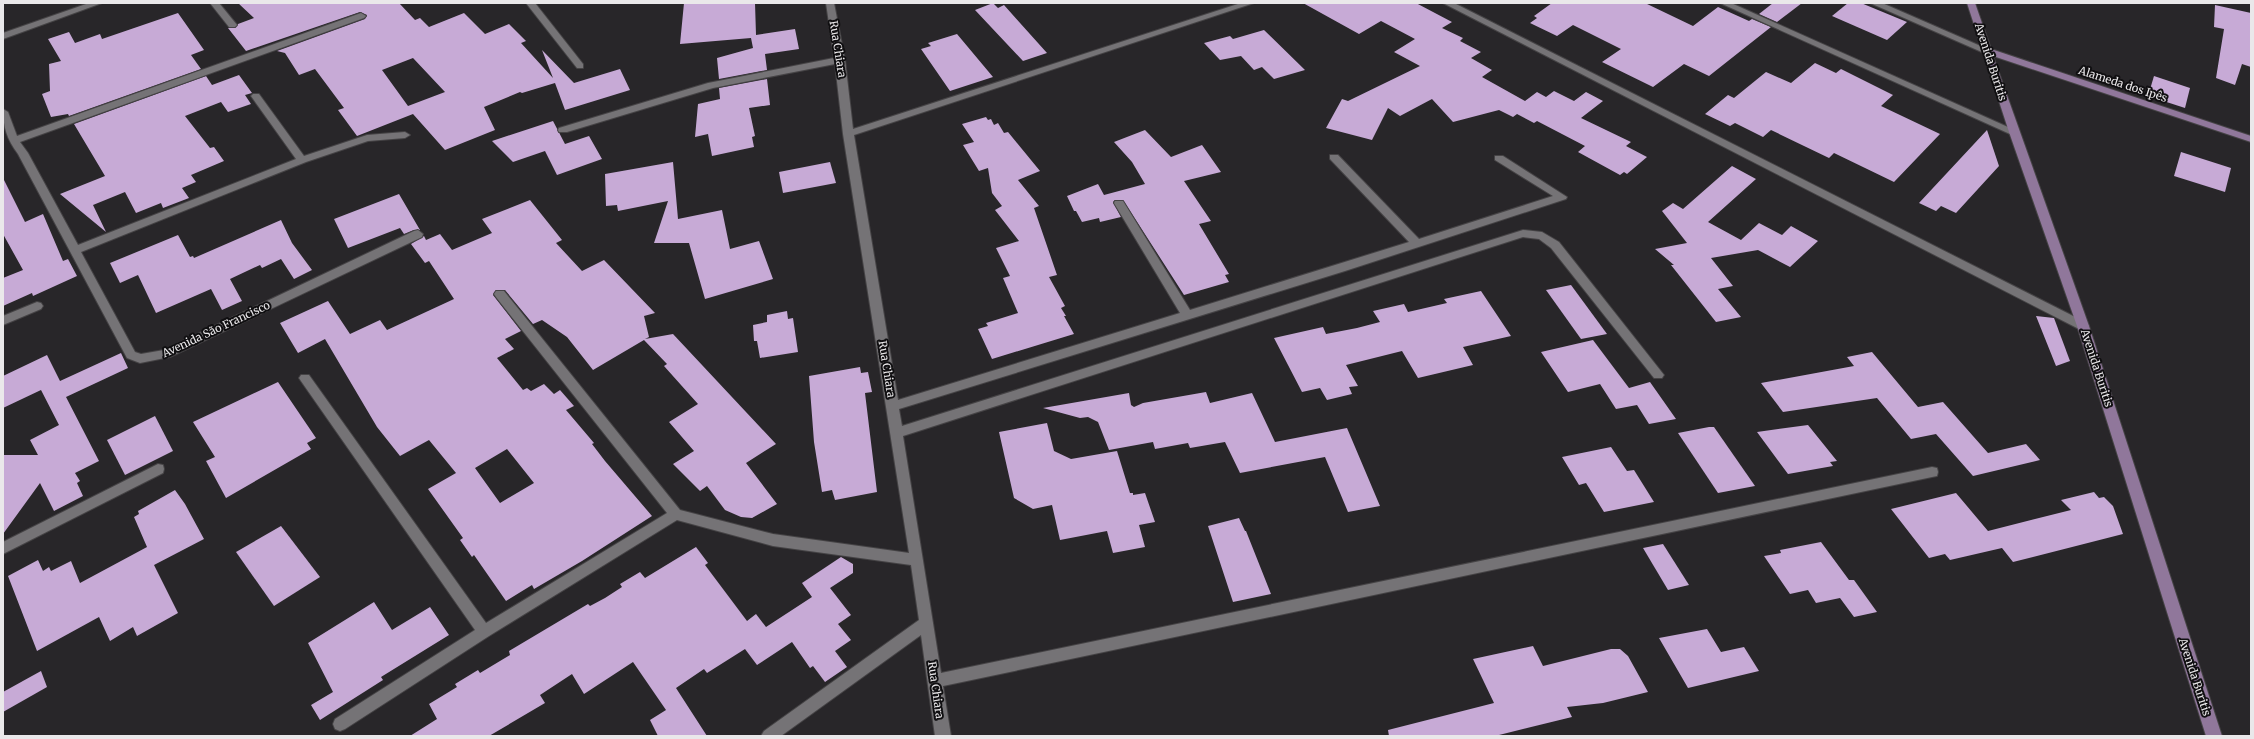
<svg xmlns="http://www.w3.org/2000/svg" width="2254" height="739" viewBox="0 0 2254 739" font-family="Merriweather,serif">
	<rect width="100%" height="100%" fill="#282629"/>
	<g fill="#c7aad6" fill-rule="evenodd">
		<path d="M 238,3 L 399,3 L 415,20 L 420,18 L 429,27 L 464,13 L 485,34 L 509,24 L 526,41 L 521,43 L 553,78 L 542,50 L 574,83 L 620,69 L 630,90 L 565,110 L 555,83 L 522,93 L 520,92 L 484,107 L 495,130 L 445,150 L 413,114 L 357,136 L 338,110 L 344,108 L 315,69 L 299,75 L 285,53 L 277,51 L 365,19 L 367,15 L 360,12 L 246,51 L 228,28 L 235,28 L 238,24 L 254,18 ZM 413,58 L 445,92 L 408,106 L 382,70 Z"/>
		<path d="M 684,3 L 755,3 L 756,35 L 795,29 L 799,49 L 765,54 L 767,70 L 719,79 L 717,58 L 753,48 L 751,38 L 680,44 Z"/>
		<path d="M 993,3 L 998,8 L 1004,5 L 1047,53 L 1023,61 L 975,10 Z"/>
		<path d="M 1303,3 L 1416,3 L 1452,22 L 1442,28 L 1463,38 L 1460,41 L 1481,52 L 1471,58 L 1492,70 L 1482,77 L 1525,101 L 1537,92 L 1546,97 L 1554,91 L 1574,101 L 1586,92 L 1603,101 L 1581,118 L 1631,142 L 1626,146 L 1647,157 L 1627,174 L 1624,172 L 1620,175 L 1578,152 L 1585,146 L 1537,121 L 1534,123 L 1517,114 L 1513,117 L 1499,110 L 1453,122 L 1432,99 L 1400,116 L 1388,108 L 1372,140 L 1326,128 L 1342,99 L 1348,101 L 1420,66 L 1394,52 L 1415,39 L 1381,21 L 1359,34 Z"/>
		<path d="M 1552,3 L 1645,3 L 1693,26 L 1718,7 L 1749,21 L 1752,19 L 1771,27 L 1709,76 L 1684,64 L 1653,87 L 1602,62 L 1621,49 L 1573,25 L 1557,36 L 1530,23 L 1537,18 L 1534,16 Z"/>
		<path d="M 1773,3 L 1802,3 L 1777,22 L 1759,14 Z"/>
		<path d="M 1848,3 L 1861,3 L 1907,22 L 1887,40 L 1832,16 Z"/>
		<path d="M 2215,5 L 2251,13 L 2251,67 L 2242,64 L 2235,85 L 2216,78 L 2224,29 L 2214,27 Z"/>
		<path d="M 178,13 L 204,50 L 191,55 L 201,69 L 69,116 L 68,114 L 51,117 L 42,94 L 50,91 L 49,64 L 61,61 L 48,39 L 69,32 L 75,43 L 100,34 L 102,39 Z"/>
		<path d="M 1264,30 L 1305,70 L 1274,79 L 1262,67 L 1254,70 L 1241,56 L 1220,60 L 1204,43 L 1230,36 L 1233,39 Z"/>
		<path d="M 957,34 L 993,77 L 950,91 L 921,49 L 931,46 L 928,43 Z"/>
		<path d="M 1815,63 L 1836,73 L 1841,69 L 1893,95 L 1881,106 L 1940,134 L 1894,182 L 1834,153 L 1829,158 L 1771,130 L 1763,137 L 1735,123 L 1730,126 L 1705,114 L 1728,95 L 1734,98 L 1766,72 L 1791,83 Z"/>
		<path d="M 239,75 L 252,93 L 245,95 L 251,104 L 228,112 L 221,102 L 185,116 L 210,148 L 214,147 L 224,161 L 191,175 L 196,182 L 182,188 L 189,198 L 163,208 L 161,203 L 136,213 L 125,192 L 93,205 L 106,232 L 60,194 L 105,176 L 74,124 L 206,76 L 212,85 Z"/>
		<path d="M 2154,76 L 2190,88 L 2185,108 L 2148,96 Z"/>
		<path d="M 767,79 L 770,105 L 749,108 L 755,136 L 752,137 L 754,147 L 712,156 L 708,134 L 695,137 L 698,104 L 720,99 L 719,88 Z"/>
		<path d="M 986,117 L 988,120 L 991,119 L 994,125 L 998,123 L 1004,133 L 1008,132 L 1040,171 L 1018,180 L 1039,206 L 1034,208 L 1057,275 L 1049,277 L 1065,306 L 1061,308 L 1066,316 L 1064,316 L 1074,334 L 992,359 L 978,329 L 988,326 L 986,323 L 1018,313 L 1003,278 L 1010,276 L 996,248 L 1019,241 L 995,210 L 1002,206 L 992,193 L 988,168 L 979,171 L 963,145 L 974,142 L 962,124 Z"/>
		<path d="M 553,121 L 565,144 L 589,136 L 602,159 L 557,175 L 545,151 L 513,162 L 492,141 Z"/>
		<path d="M 1145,130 L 1171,157 L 1202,145 L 1221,172 L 1184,181 L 1211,221 L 1199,224 L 1229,274 L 1225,275 L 1229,282 L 1184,295 L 1123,200 L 1115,200 L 1113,202 L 1121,217 L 1100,222 L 1099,218 L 1082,222 L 1076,211 L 1074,211 L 1067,196 L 1098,184 L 1104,195 L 1145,184 L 1132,162 L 1114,142 Z"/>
		<path d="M 1987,130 L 1999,166 L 1956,213 L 1941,206 L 1936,211 L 1919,203 Z"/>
		<path d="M 2181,152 L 2231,168 L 2225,192 L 2174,176 Z"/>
		<path d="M 673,162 L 678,219 L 722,210 L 730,249 L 759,241 L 773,279 L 705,299 L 689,243 L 654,243 L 668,201 L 618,211 L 617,205 L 606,206 L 605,174 Z"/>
		<path d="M 830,162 L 836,183 L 783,193 L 779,172 Z"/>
		<path d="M 1732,166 L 1756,179 L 1708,222 L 1741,240 L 1759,223 L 1782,235 L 1791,226 L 1818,241 L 1790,267 L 1758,250 L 1711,258 L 1733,286 L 1718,289 L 1741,317 L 1716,322 L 1671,265 L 1674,265 L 1655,249 L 1687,243 L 1662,211 L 1673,203 L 1683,209 Z"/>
		<path d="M 3,178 L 25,222 L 43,214 L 63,261 L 68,259 L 77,276 L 33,296 L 32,293 L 3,306 L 3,278 L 23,270 L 3,234 Z"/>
		<path d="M 399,194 L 420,230 L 414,230 L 404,234 L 400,228 L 348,248 L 334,219 Z"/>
		<path d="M 530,200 L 562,240 L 556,243 L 582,271 L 604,260 L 655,313 L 644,316 L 649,337 L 645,339 L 673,334 L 776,444 L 746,463 L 777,504 L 752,518 L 741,517 L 725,510 L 707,486 L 700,491 L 673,464 L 694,451 L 669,422 L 698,404 L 664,366 L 667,364 L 644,340 L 593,370 L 567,337 L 542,320 L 533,324 L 505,290 L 496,290 L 493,295 L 521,331 L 505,339 L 514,349 L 497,358 L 523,390 L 527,388 L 531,391 L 544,384 L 554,394 L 560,390 L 574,406 L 566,410 L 594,443 L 592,444 L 605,461 L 652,516 L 582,561 L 534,589 L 532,585 L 506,601 L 474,555 L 472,557 L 460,540 L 463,538 L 428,489 L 456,473 L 429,440 L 400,456 L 377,427 L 325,339 L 298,353 L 280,323 L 328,301 L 350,334 L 380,320 L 387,330 L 454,299 L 429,261 L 425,263 L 411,244 L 424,236 L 426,240 L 440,234 L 452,250 L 492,233 L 482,219 ZM 507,449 L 534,483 L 500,503 L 475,468 Z"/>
		<path d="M 281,220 L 292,243 L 312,270 L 294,279 L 281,259 L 262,268 L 260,265 L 230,279 L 242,301 L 222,310 L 211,289 L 156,313 L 138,275 L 120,283 L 110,263 L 178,235 L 190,257 L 193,256 L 194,258 Z"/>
		<path d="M 1571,285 L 1596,319 L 1607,334 L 1581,339 L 1546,290 Z"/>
		<path d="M 1481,291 L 1511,336 L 1463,347 L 1473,365 L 1418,378 L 1402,351 L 1346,365 L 1358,386 L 1349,387 L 1352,394 L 1327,400 L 1320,388 L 1302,392 L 1274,338 L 1323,327 L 1326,334 L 1357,328 L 1380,322 L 1373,311 L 1404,304 L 1408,312 L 1447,303 L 1444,299 Z"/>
		<path d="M 787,311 L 788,319 L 793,318 L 798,352 L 760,358 L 757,341 L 754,341 L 753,325 L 767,322 L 767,315 Z"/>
		<path d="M 2036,316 L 2054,318 L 2070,361 L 2056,366 Z"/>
		<path d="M 1593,340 L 1629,388 L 1650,382 L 1676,419 L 1649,424 L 1637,405 L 1616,409 L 1600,384 L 1568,392 L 1541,352 Z"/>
		<path d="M 1872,352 L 1918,407 L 1943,402 L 1988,453 L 2026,444 L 2040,460 L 1973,476 L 1936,434 L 1911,439 L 1877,398 L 1783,412 L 1761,383 L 1854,366 L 1847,357 Z"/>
		<path d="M 121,353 L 128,368 L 66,397 L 99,461 L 75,473 L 80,481 L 77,483 L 83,496 L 54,511 L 40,483 L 3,534 L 3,455 L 38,455 L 30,440 L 59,425 L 41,390 L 3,408 L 3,376 L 47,355 L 60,381 Z"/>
		<path d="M 860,367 L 861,373 L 868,372 L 872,392 L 865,393 L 877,492 L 835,500 L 832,490 L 822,492 L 814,442 L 809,376 Z"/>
		<path d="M 278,382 L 316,438 L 307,443 L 311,449 L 226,498 L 206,461 L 215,457 L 193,422 Z"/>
		<path d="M 1206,392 L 1210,403 L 1252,393 L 1275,442 L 1347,428 L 1380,506 L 1348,512 L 1325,457 L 1240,473 L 1225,442 L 1190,448 L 1188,443 L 1155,449 L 1153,442 L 1109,450 L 1098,422 L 1088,417 L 1080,418 L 1043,408 L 1129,393 L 1131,405 L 1134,407 L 1143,403 Z"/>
		<path d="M 155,416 L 173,451 L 125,475 L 107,440 Z"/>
		<path d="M 1047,423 L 1054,451 L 1071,459 L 1117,451 L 1130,493 L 1133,493 L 1133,495 L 1145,493 L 1155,522 L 1139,525 L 1145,547 L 1113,553 L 1107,531 L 1060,540 L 1052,505 L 1033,509 L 1014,498 L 999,432 Z"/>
		<path d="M 1808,425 L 1837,461 L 1830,462 L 1833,466 L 1788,474 L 1757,432 Z"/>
		<path d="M 1709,427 L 1714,427 L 1755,486 L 1718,493 L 1678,433 Z"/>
		<path d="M 1611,447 L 1627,471 L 1634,470 L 1654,502 L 1604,512 L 1586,483 L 1579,485 L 1562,457 Z"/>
		<path d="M 175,490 L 185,504 L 204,539 L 154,565 L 178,613 L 137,636 L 133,627 L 110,641 L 99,617 L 37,651 L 8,576 L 38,560 L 43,571 L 49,567 L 51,571 L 71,561 L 80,583 L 147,547 L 134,517 L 139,514 L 138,511 Z"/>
		<path d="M 2094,492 L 2099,498 L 2104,497 L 2113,506 L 2123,534 L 2013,562 L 2002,548 L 1950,560 L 1945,554 L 1929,558 L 1891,509 L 1956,493 L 1988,531 L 2071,510 L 2061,500 Z"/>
		<path d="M 1239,518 L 1245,531 L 1246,531 L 1271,594 L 1233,602 L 1208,526 Z"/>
		<path d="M 281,526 L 320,577 L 274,606 L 236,552 Z"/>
		<path d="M 1821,542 L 1849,580 L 1854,580 L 1877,612 L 1854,617 L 1840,598 L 1816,603 L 1808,590 L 1790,594 L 1764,556 L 1781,553 L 1780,550 Z"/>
		<path d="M 1663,544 L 1689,585 L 1668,590 L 1643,548 Z"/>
		<path d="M 696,547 L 708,563 L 705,565 L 747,621 L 756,614 L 766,627 L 812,597 L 802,583 L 841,557 L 853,564 L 853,573 L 830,588 L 851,615 L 838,624 L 851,640 L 835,651 L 847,667 L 825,682 L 813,666 L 810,668 L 792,642 L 757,665 L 745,649 L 707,673 L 704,669 L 676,688 L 707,736 L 658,736 L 650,720 L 666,710 L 633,662 L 584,694 L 572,674 L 540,695 L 545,703 L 489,736 L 410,736 L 437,719 L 429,704 L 457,687 L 455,684 L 478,670 L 480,673 L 510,655 L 509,651 L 588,604 L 590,606 L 605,598 L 622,587 L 620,584 L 640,572 L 645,578 Z"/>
		<path d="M 374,602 L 392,630 L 430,607 L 449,635 L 381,677 L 383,680 L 320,720 L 311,705 L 333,692 L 308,643 Z"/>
		<path d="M 1707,629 L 1721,652 L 1744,647 L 1759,671 L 1688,688 L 1659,638 Z"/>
		<path d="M 1533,646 L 1543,666 L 1611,649 L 1620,649 L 1628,656 L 1648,692 L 1603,703 L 1567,707 L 1572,717 L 1495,736 L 1389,736 L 1388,730 L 1494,703 L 1473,659 Z"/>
		<path d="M 41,671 L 47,687 L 3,712 L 3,692 Z"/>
	</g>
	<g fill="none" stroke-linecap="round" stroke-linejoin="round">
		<defs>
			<g id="street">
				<path d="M 89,3 L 102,3 L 3,39 L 3,33 Z"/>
				<path d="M 210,3 L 219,3 L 237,25 L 235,27 L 229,27 Z"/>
				<path d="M 526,3 L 535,3 L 583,64 L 583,68 L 577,68 Z"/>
				<path d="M 826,3 L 834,3 L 845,60 L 853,129 L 1241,3 L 1254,3 L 854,135 L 898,400 L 1180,313 L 1114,203 L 1115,201 L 1123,201 L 1190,310 L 1409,242 L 1330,159 L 1330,155 L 1338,155 L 1419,239 L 1553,196 L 1495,160 L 1495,156 L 1503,156 L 1567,197 L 1566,199 L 1345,271 L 899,409 L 902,426 L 1523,230 L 1542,232 L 1559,242 L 1664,375 L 1662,378 L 1654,378 L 1551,248 L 1539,239 L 1523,237 L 903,436 L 941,673 L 1932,467 L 1937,468 L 1938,472 L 1937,476 L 1932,477 L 943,686 L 951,736 L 935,736 L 921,635 L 781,736 L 761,736 L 764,731 L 919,620 L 911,565 L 773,546 L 677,520 L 489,636 L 345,729 L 340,731 L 335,729 L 333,724 L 335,719 L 475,630 L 301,381 L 299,378 L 301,375 L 309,375 L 486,623 L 667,513 L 496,297 L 494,294 L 496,291 L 504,291 L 680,510 L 773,534 L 909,553 L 843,134 L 835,64 L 713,88 L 567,132 L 559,132 L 558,130 L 559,128 L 708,83 L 834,58 Z"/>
				<path d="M 1443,3 L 1454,3 L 2087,323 L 2089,326 L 2087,329 L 2079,329 Z"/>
				<path d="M 1720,3 L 1731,3 L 2019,132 L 2018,134 L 2010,134 Z"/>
				<path d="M 1870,3 L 1882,3 L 1992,51 L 1987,54 L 1984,53 Z"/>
				<path d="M 361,13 L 366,16 L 364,18 L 20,142 L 28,153 L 78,245 L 296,159 L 251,96 L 253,94 L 259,94 L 304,156 L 367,135 L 405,132 L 410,135 L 405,138 L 368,141 L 306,162 L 81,252 L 135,352 L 141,354 L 164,350 L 414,231 L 418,230 L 423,234 L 422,237 L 170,357 L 140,363 L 127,358 L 18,154 C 7,139 3,127 3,109 L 8,112 L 17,136 Z"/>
				<path d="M 37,302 L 41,303 L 43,306 L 41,309 L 3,325 L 3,316 Z"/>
				<path d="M 158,464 L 163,465 L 164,469 L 163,473 L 3,554 L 3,542 Z"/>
			</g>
			<path id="secondary" d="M 1967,3 L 1975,3 L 1991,49 L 2251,136 L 2251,142 L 1993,56 L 2089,326 L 2222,736 L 2206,736 L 2077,326 L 2009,132 Z"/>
		</defs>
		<use href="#street" stroke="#454345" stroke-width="2"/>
		<use href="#secondary" stroke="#454345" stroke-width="2"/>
		<use href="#street" fill="#757376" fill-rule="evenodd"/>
		<use href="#secondary" fill="#90779b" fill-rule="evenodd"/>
	</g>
	<g text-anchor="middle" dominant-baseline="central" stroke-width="4" stroke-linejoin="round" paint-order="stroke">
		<g font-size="11" fill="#eae8ea" stroke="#100f11">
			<text transform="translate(838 49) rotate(81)">Rua Chiara</text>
			<text transform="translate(1991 62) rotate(72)">Avenida Buritis</text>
			<text transform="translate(2123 84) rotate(18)">Alameda dos Ipês</text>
			<text transform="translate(216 329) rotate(-25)">Avenida São Francisco</text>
			<text transform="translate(2097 368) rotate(72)">Avenida Buritis</text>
			<text transform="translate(887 369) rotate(81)">Rua Chiara</text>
			<text transform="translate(2195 677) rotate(72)">Avenida Buritis</text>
			<text transform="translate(936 690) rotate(82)">Rua Chiara</text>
		</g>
	</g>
	<rect width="2254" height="739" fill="none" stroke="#eae8ea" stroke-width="8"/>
</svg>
